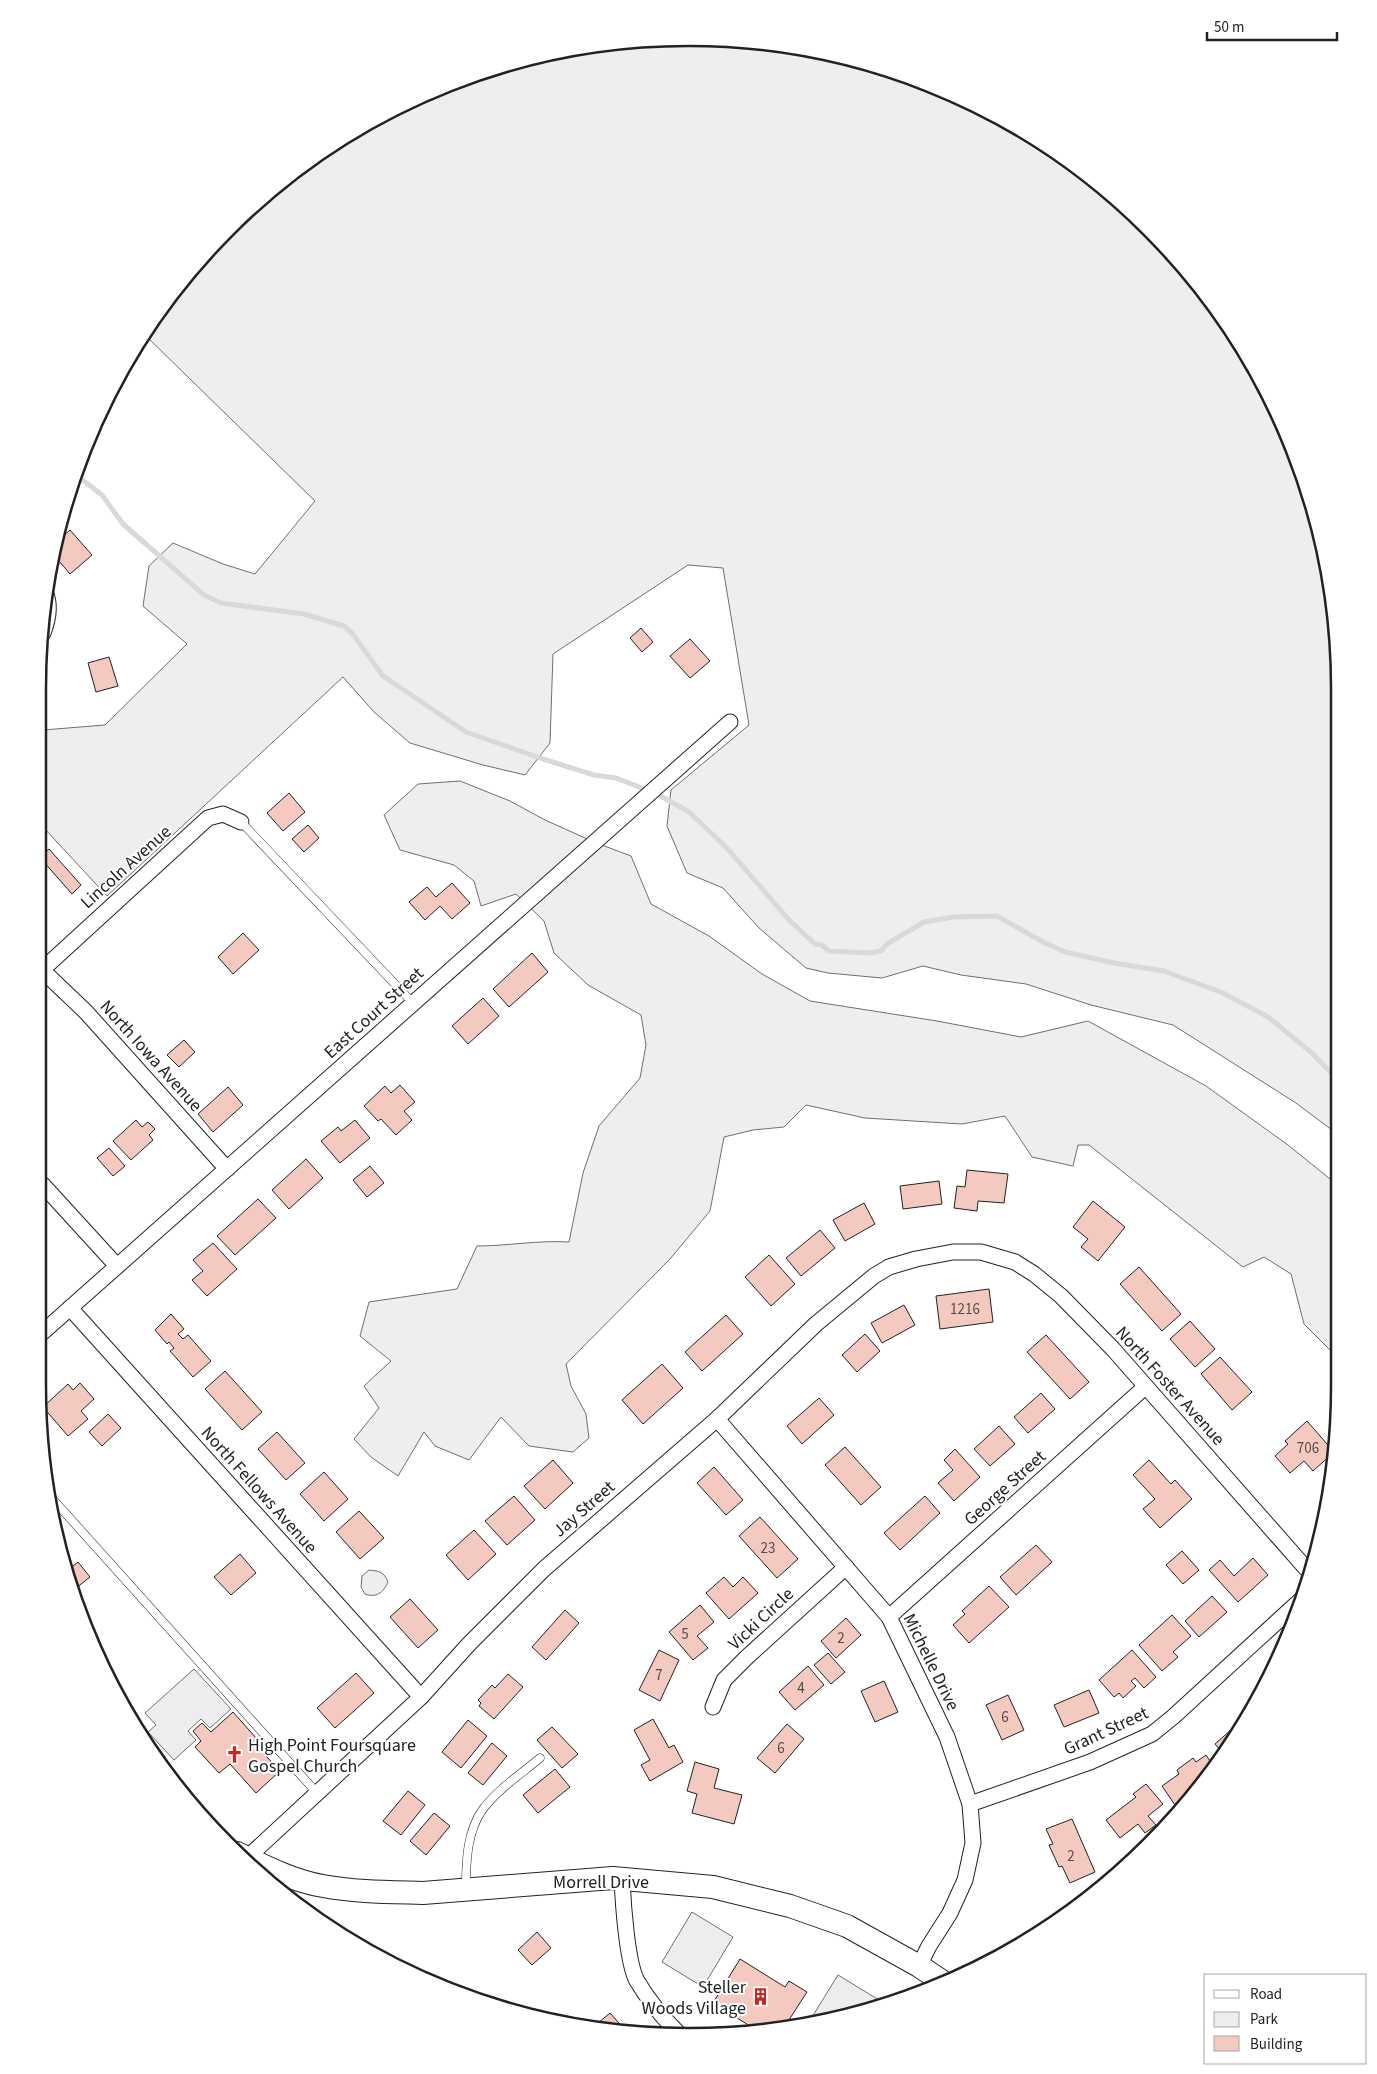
<svg xmlns="http://www.w3.org/2000/svg" width="1377" height="2074" viewBox="0 0 1377 2074" font-family="'Source Sans 3',sans-serif">
	<rect width="100%" height="100%" fill="#fff"/>
	<g fill="#eee" stroke="#6f6f6f">
		<path d="M 646,39 L 774,43 L 898,72 L 1014,125 L 1118,199 L 1205,292 L 1272,401 L 1317,520 L 1338,646 L 1336,1133 L 1296,1103 L 1173,1025 L 1091,1005 L 1026,984 L 961,975 L 923,966 L 882,978 L 828,973 L 806,968 L 759,928 L 723,888 L 687,873 L 667,826 L 671,790 L 749,725 L 723,568 L 688,565 L 553,654 L 550,743 L 525,775 L 483,765 L 410,743 L 374,712 L 343,677 L 107,896 L 43,827 L 43,730 L 105,725 L 187,644 L 143,606 L 149,566 L 173,543 L 223,564 L 255,574 L 315,501 L 147,337 L 199,259 L 292,172 L 401,105 L 520,60 Z"/>
		<path d="M 460,781 L 510,801 L 545,820 L 594,842 L 631,856 L 651,904 L 709,936 L 762,974 L 810,1001 L 937,1021 L 1021,1037 L 1088,1021 L 1206,1086 L 1288,1145 L 1335,1183 L 1334,1354 L 1304,1324 L 1291,1274 L 1264,1257 L 1243,1267 L 1089,1145 L 1078,1145 L 1073,1166 L 1032,1157 L 1005,1116 L 962,1124 L 865,1118 L 806,1105 L 784,1127 L 753,1130 L 724,1137 L 710,1211 L 670,1259 L 566,1364 L 571,1386 L 586,1414 L 589,1438 L 573,1452 L 529,1446 L 501,1417 L 469,1460 L 435,1446 L 424,1432 L 398,1476 L 371,1457 L 354,1439 L 379,1408 L 364,1386 L 391,1361 L 360,1336 L 369,1302 L 457,1289 L 477,1246 C 508,1246 538,1240 569,1242 L 583,1173 L 599,1126 L 640,1078 L 646,1045 L 641,1015 L 588,985 L 554,953 L 544,921 L 516,894 L 481,906 L 474,881 L 454,865 L 400,850 L 384,815 L 418,784 Z"/>
		<path d="M 369,1570 C 380,1571 384,1572 388,1582 C 383,1593 376,1598 365,1594 L 361,1587 L 362,1576 Z"/>
	</g>
	<g fill="#ededed" stroke="#6f6f6f">
		<path d="M 194,1669 L 231,1709 L 210,1728 L 201,1719 L 188,1731 L 196,1740 L 174,1760 L 148,1732 L 156,1725 L 145,1713 Z"/>
		<path d="M 692,1912 L 733,1937 L 703,1987 L 662,1962 Z"/>
		<path d="M 838,1975 L 879,2000 L 875,2007 L 857,2014 L 809,2022 Z"/>
	</g>
	<g fill="none" stroke-linecap="round" stroke-linejoin="round">
		<path stroke="#d9d9d9" stroke-width="5" d="M 76,475 L 102,495 L 123,524 L 204,595 L 221,603 L 304,614 L 344,626 L 352,633 L 383,676 L 466,732 L 543,759 L 594,775 L 616,778 L 657,794 L 689,812 L 726,847 L 789,920 L 815,944 L 822,945 L 829,951 L 869,953 L 881,951 L 887,944 L 924,922 L 953,917 L 997,916 L 1043,942 L 1065,952 L 1114,963 L 1164,971 L 1223,993 L 1268,1017 L 1312,1053 L 1336,1078"/>
	</g>
	<g fill="#f3c9c0" stroke="#222">
		<path d="M 70,530 L 92,555 L 70,574 L 53,554 L 55,543 Z"/>
		<path d="M 641,628 L 653,642 L 642,652 L 630,638 Z"/>
		<path d="M 690,639 L 710,661 L 690,678 L 670,656 Z"/>
		<path d="M 109,657 L 118,686 L 96,692 L 88,663 Z"/>
		<path d="M 289,793 L 305,812 L 283,831 L 267,813 Z"/>
		<path d="M 308,825 L 319,838 L 304,852 L 292,839 Z"/>
		<path d="M 49,849 L 81,885 L 72,894 L 43,861 L 43,854 Z"/>
		<path d="M 452,883 L 470,903 L 452,919 L 440,906 L 425,920 L 409,902 L 427,887 L 436,897 Z"/>
		<path d="M 243,933 L 259,950 L 233,974 L 218,957 Z"/>
		<path d="M 532,953 L 548,972 L 509,1007 L 493,989 Z"/>
		<path d="M 483,998 L 499,1016 L 468,1044 L 452,1026 Z"/>
		<path d="M 184,1040 L 195,1052 L 179,1067 L 167,1055 Z"/>
		<path d="M 400,1085 L 415,1102 L 404,1111 L 412,1120 L 396,1135 L 381,1119 L 378,1121 L 364,1106 L 385,1086 L 391,1093 Z"/>
		<path d="M 228,1087 L 243,1105 L 213,1132 L 198,1114 Z"/>
		<path d="M 136,1120 L 142,1127 L 148,1122 L 155,1129 L 149,1135 L 153,1140 L 131,1160 L 113,1141 Z"/>
		<path d="M 355,1120 L 370,1138 L 340,1163 L 321,1141 L 338,1127 L 341,1131 Z"/>
		<path d="M 109,1148 L 125,1166 L 113,1176 L 97,1158 Z"/>
		<path d="M 306,1159 L 323,1178 L 289,1209 L 272,1190 Z"/>
		<path d="M 370,1166 L 384,1183 L 367,1197 L 353,1180 Z"/>
		<path d="M 967,1170 L 1008,1174 L 1004,1203 L 978,1201 L 977,1211 L 954,1208 L 957,1186 L 965,1187 Z"/>
		<path d="M 939,1181 L 942,1204 L 903,1209 L 900,1186 Z"/>
		<path d="M 258,1199 L 276,1218 L 235,1255 L 217,1236 Z"/>
		<path d="M 1093,1201 L 1125,1227 L 1098,1261 L 1081,1247 L 1088,1239 L 1073,1227 Z"/>
		<path d="M 864,1203 L 875,1224 L 845,1241 L 833,1220 Z"/>
		<path d="M 820,1230 L 835,1248 L 801,1276 L 786,1258 Z"/>
		<path d="M 213,1243 L 237,1269 L 207,1296 L 192,1280 L 203,1271 L 193,1260 Z"/>
		<path d="M 769,1255 L 795,1284 L 771,1306 L 745,1277 Z"/>
		<path d="M 1139,1267 L 1181,1314 L 1162,1331 L 1120,1284 Z"/>
		<path d="M 989,1289 L 993,1322 L 940,1329 L 936,1296 Z"/>
		<path d="M 904,1305 L 915,1325 L 882,1343 L 871,1323 Z"/>
		<path d="M 171,1314 L 184,1329 L 178,1334 L 183,1339 L 188,1335 L 211,1361 L 193,1377 L 170,1351 L 174,1348 L 169,1342 L 167,1344 L 155,1330 Z"/>
		<path d="M 726,1315 L 743,1334 L 702,1371 L 685,1352 Z"/>
		<path d="M 1190,1321 L 1215,1349 L 1195,1367 L 1170,1339 Z"/>
		<path d="M 865,1334 L 880,1351 L 857,1372 L 842,1355 Z"/>
		<path d="M 1046,1335 L 1089,1382 L 1070,1399 L 1027,1352 Z"/>
		<path d="M 1220,1357 L 1252,1392 L 1232,1410 L 1201,1374 Z"/>
		<path d="M 662,1364 L 683,1388 L 643,1424 L 622,1400 Z"/>
		<path d="M 225,1371 L 262,1412 L 242,1430 L 205,1389 Z"/>
		<path d="M 80,1383 L 94,1399 L 81,1411 L 88,1419 L 68,1436 L 43,1407 L 68,1384 L 73,1390 Z"/>
		<path d="M 1041,1393 L 1055,1409 L 1028,1433 L 1014,1417 Z"/>
		<path d="M 819,1398 L 834,1415 L 802,1444 L 787,1426 Z"/>
		<path d="M 108,1414 L 121,1428 L 102,1446 L 89,1432 Z"/>
		<path d="M 1307,1421 L 1334,1452 L 1313,1471 L 1304,1461 L 1290,1473 L 1275,1456 L 1288,1444 L 1285,1441 Z"/>
		<path d="M 999,1426 L 1015,1444 L 990,1466 L 974,1449 Z"/>
		<path d="M 277,1432 L 305,1463 L 286,1480 L 258,1449 Z"/>
		<path d="M 845,1447 L 881,1487 L 861,1505 L 825,1465 Z"/>
		<path d="M 955,1449 L 980,1477 L 954,1501 L 938,1483 L 953,1470 L 944,1460 Z"/>
		<path d="M 553,1460 L 573,1483 L 545,1509 L 524,1486 Z"/>
		<path d="M 1149,1460 L 1171,1484 L 1175,1480 L 1192,1499 L 1160,1528 L 1143,1509 L 1155,1499 L 1133,1475 Z"/>
		<path d="M 714,1467 L 743,1500 L 726,1515 L 697,1483 Z"/>
		<path d="M 324,1472 L 348,1499 L 324,1521 L 300,1494 Z"/>
		<path d="M 514,1496 L 535,1520 L 507,1545 L 485,1521 Z"/>
		<path d="M 925,1496 L 940,1513 L 900,1550 L 884,1533 Z"/>
		<path d="M 359,1511 L 384,1538 L 360,1559 L 336,1532 Z"/>
		<path d="M 760,1517 L 798,1559 L 777,1578 L 739,1536 Z"/>
		<path d="M 474,1530 L 496,1554 L 468,1580 L 446,1555 Z"/>
		<path d="M 1036,1545 L 1052,1562 L 1016,1595 L 1000,1577 Z"/>
		<path d="M 1182,1551 L 1199,1570 L 1183,1584 L 1166,1565 Z"/>
		<path d="M 240,1554 L 256,1573 L 231,1595 L 214,1577 Z"/>
		<path d="M 1253,1558 L 1268,1575 L 1238,1602 L 1209,1570 L 1220,1560 L 1234,1576 Z"/>
		<path d="M 78,1562 L 90,1577 L 71,1592 L 67,1571 Z"/>
		<path d="M 724,1577 L 733,1587 L 743,1577 L 758,1593 L 729,1619 L 706,1593 Z"/>
		<path d="M 989,1586 L 1009,1607 L 969,1643 L 953,1625 L 965,1614 L 962,1611 Z"/>
		<path d="M 1212,1596 L 1227,1612 L 1199,1637 L 1185,1621 Z"/>
		<path d="M 410,1599 L 438,1630 L 418,1648 L 390,1617 Z"/>
		<path d="M 700,1605 L 714,1622 L 697,1636 L 708,1648 L 693,1660 L 669,1632 Z"/>
		<path d="M 565,1610 L 579,1623 L 546,1660 L 532,1647 Z"/>
		<path d="M 1172,1615 L 1191,1636 L 1173,1652 L 1178,1657 L 1162,1671 L 1139,1645 Z"/>
		<path d="M 846,1618 L 861,1635 L 836,1658 L 821,1641 Z"/>
		<path d="M 659,1650 L 679,1660 L 660,1701 L 639,1690 Z"/>
		<path d="M 1132,1650 L 1156,1677 L 1144,1688 L 1135,1678 L 1131,1681 L 1136,1686 L 1123,1698 L 1119,1693 L 1114,1697 L 1099,1680 Z"/>
		<path d="M 828,1653 L 845,1672 L 831,1684 L 814,1665 Z"/>
		<path d="M 808,1666 L 824,1685 L 795,1710 L 779,1692 Z"/>
		<path d="M 356,1673 L 374,1693 L 335,1728 L 317,1708 Z"/>
		<path d="M 508,1674 L 523,1687 L 494,1719 L 479,1706 L 481,1703 L 478,1700 L 492,1685 L 495,1688 Z"/>
		<path d="M 884,1681 L 898,1712 L 875,1722 L 861,1691 Z"/>
		<path d="M 1089,1690 L 1099,1713 L 1064,1727 L 1054,1705 Z"/>
		<path d="M 1008,1695 L 1024,1730 L 1002,1740 L 986,1705 Z"/>
		<path d="M 233,1712 L 257,1739 L 254,1743 L 280,1771 L 256,1793 L 230,1764 L 219,1773 L 195,1747 L 201,1741 L 193,1731 L 202,1723 L 211,1732 Z"/>
		<path d="M 653,1719 L 669,1748 L 674,1745 L 683,1762 L 650,1781 L 641,1765 L 650,1760 L 634,1730 Z"/>
		<path d="M 468,1720 L 487,1736 L 461,1768 L 442,1752 Z"/>
		<path d="M 1241,1721 L 1221,1751 L 1215,1744 Z"/>
		<path d="M 787,1724 L 804,1739 L 775,1773 L 757,1758 Z"/>
		<path d="M 552,1727 L 578,1754 L 562,1768 L 537,1740 Z"/>
		<path d="M 492,1743 L 507,1756 L 483,1785 L 468,1773 Z"/>
		<path d="M 1206,1755 L 1212,1764 L 1193,1792 L 1175,1805 L 1162,1786 L 1179,1774 L 1177,1770 L 1193,1758 L 1196,1762 Z"/>
		<path d="M 695,1762 L 719,1769 L 714,1788 L 742,1795 L 734,1824 L 692,1813 L 697,1794 L 687,1791 Z"/>
		<path d="M 555,1769 L 570,1787 L 538,1813 L 523,1795 Z"/>
		<path d="M 1146,1784 L 1163,1804 L 1148,1816 L 1156,1825 L 1145,1833 L 1138,1824 L 1120,1838 L 1106,1820 L 1136,1797 L 1133,1794 Z"/>
		<path d="M 408,1791 L 425,1805 L 401,1835 L 383,1821 Z"/>
		<path d="M 434,1813 L 450,1826 L 426,1855 L 410,1841 Z"/>
		<path d="M 1072,1819 L 1095,1872 L 1070,1883 L 1062,1866 L 1059,1867 L 1049,1845 L 1053,1844 L 1046,1829 Z"/>
		<path d="M 537,1932 L 551,1948 L 532,1965 L 518,1950 Z"/>
		<path d="M 740,1959 L 785,1987 L 789,1981 L 807,1992 L 785,2026 L 758,2031 L 713,2003 Z"/>
		<path d="M 610,2013 L 627,2032 L 626,2032 L 592,2028 Z"/>
	</g>
	<g fill="none" stroke-linecap="round" stroke-linejoin="round">
		<defs>
			<g id="lane">
				<path d="M 241,822 L 413,1003"/>
				<path d="M 49,1495 L 317,1793"/>
				<path d="M 466,1887 C 466,1861 467,1831 483,1809 C 498,1789 521,1774 540,1758"/>
			</g>
			<g id="street">
				<path d="M 43,633 C 48,620 51,605 45,592"/>
				<path d="M 43,969 L 208,818 L 223,814 L 241,822"/>
				<path d="M 43,971 L 86,1012 L 227,1169"/>
				<path d="M 43,1185 L 117,1266"/>
				<path d="M 70,1308 L 421,1697"/>
				<path d="M 43,1332 L 730,722"/>
				<path d="M 717,1419 L 889,1617 L 947,1737 L 970,1804 L 973,1843 L 965,1880 L 950,1913 L 929,1946 L 919,1966"/>
				<path d="M 889,1617 L 1145,1387"/>
				<path d="M 713,1707 L 724,1680 L 747,1657 L 846,1567"/>
				<path d="M 970,1804 L 1090,1762 L 1152,1734 L 1173,1717 L 1304,1597"/>
				<path d="M 247,1858 L 421,1697 L 469,1644 L 544,1569 L 717,1419 L 816,1324 L 874,1276 L 889,1267 L 916,1259 L 953,1252 L 981,1252 L 1015,1262 L 1034,1274 L 1061,1296 L 1113,1349 L 1310,1573"/>
				<path d="M 622,1879 C 623,1902 627,1963 637,1981 C 649,2001 664,2019 680,2035"/>
			</g>
			<path id="secondary" d="M 237,1853 C 264,1866 293,1881 323,1886 C 355,1892 390,1892 423,1893 L 613,1878 L 713,1887 L 790,1906 L 847,1926 L 919,1966 L 940,1980"/>
		</defs>
		<use href="#lane" stroke="#222" stroke-width="9"/>
		<use href="#street" stroke="#222" stroke-width="17"/>
		<use href="#secondary" stroke="#222" stroke-width="24"/>
		<use href="#lane" stroke="#fff" stroke-width="8"/>
		<use href="#street" stroke="#fff" stroke-width="15"/>
		<use href="#secondary" stroke="#fff" stroke-width="22"/>
	</g>
	<defs>
		<symbol id="church-bare" viewBox="-9 -9 18 18"><path d="M-1.2-6h2.4v3.5h3.3v2.4h-3.3V6h-2.4V-.1h-3.3v-2.4h3.3Z" fill="#c62828" stroke="#fff" stroke-width="2.5" paint-order="stroke"/></symbol>
		<symbol id="building-bare" viewBox="-9 -9 18 18"><path d="M-4-6H4V6H1V3H-1V6H-4ZM-2.5-4.3h1.7v1.8h-1.7ZM.8-4.3h1.7v1.8H.8ZM-2.5-1h1.7V.8h-1.7ZM.8-1h1.7V.8H.8Z" fill="#c62828" stroke="#fff" stroke-width="2.5" paint-order="stroke"/></symbol>
	</defs>
	<g fill-rule="evenodd">
		<use href="#church-bare" x="222" y="1742" width="25" height="25"/>
		<use href="#building-bare" x="748" y="1984" width="25" height="25"/>
	</g>
	<g text-anchor="middle" dominant-baseline="central" stroke-width="4" stroke-linejoin="round" paint-order="stroke">
		<g font-size="15" fill="#564c4a">
			<text x="965" y="1309">1216</text>
			<text x="1308" y="1448">706</text>
			<text x="768" y="1548">23</text>
			<text x="685" y="1634">5</text>
			<text x="841" y="1638">2</text>
			<text x="659" y="1675">7</text>
			<text x="801" y="1688">4</text>
			<text x="1005" y="1717">6</text>
			<text x="781" y="1748">6</text>
			<text x="1071" y="1856">2</text>
		</g>
		<g font-size="18" fill="#222" stroke="#fff">
			<text transform="translate(126 867) rotate(-42)">Lincoln Avenue</text>
			<text transform="translate(374 1013) rotate(-42)">East Court Street</text>
			<text transform="translate(151 1056) rotate(48)">North Iowa Avenue</text>
			<text transform="translate(1170 1386) rotate(48)">North Foster Avenue</text>
			<text transform="translate(1005 1488) rotate(-42)">George Street</text>
			<text transform="translate(259 1490) rotate(48)">North Fellows Avenue</text>
			<text transform="translate(584 1509) rotate(-41)">Jay Street</text>
			<text transform="translate(761 1619) rotate(-43)">Vicki Circle</text>
			<text transform="translate(931 1662) rotate(64)">Michelle Drive</text>
			<text transform="translate(1106 1731) rotate(-25)">Grant Street</text>
			<text x="601" y="1882">Morrell Drive</text>
		</g>
		<g font-size="18" fill="#222" stroke="#fff" text-anchor="start">
			<text x="248" y="1745">High Point Foursquare<tspan x="248" dy="21">Gospel Church</tspan></text>
			<text x="746" y="1987" text-anchor="end">Steller<tspan x="746" dy="21">Woods Village</tspan></text>
		</g>
	</g>
	<path d="M0 0H1377V2074H0ZM688 46H689A642 642 0 0 1 1331 688V1386A642 642 0 0 1 689 2028H688A642 642 0 0 1 46 1386V688A642 642 0 0 1 688 46Z" fill="#fff" fill-rule="evenodd"/>
	<path fill="none" stroke="#222" stroke-width="2.5" d="M688 46H689A642 642 0 0 1 1331 688V1386A642 642 0 0 1 689 2028H688A642 642 0 0 1 46 1386V688A642 642 0 0 1 688 46Z"/>
	<rect x="1204" y="1974" width="162" height="90" fill="#ffffff" stroke="#a7a7a7"/>
	<rect x="1214" y="1990" width="25" height="8" fill="#ffffff" stroke="#a7a7a7"/>
	<text x="1250" y="1999" font-size="15" fill="#222222">Road</text>
	<rect x="1214" y="2012" width="25" height="15" fill="#eeeeee" stroke="#a7a7a7"/>
	<text x="1250" y="2024" font-size="15" fill="#222222">Park</text>
	<rect x="1214" y="2036" width="25" height="15" fill="#f3c9c0" stroke="#a7a7a7"/>
	<text x="1250" y="2049" font-size="15" fill="#222222">Building</text>
	<path d="M1207 32v8h130v-8" fill="none" stroke="#222222" stroke-width="2.5"/>
	<text x="1214" y="32" font-size="15" fill="#222222" stroke="#ffffff" stroke-width="4" paint-order="stroke">50 m</text>
</svg>
